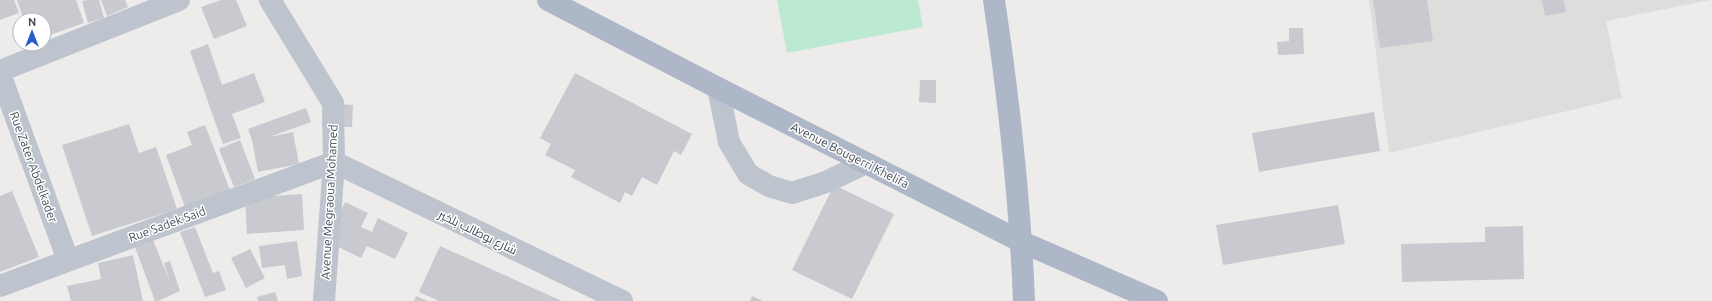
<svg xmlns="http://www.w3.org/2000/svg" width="1712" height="301" viewBox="0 0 1712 301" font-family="Ubuntu,Cairo,sans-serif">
	<rect width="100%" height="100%" fill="#eeebeb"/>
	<path fill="#dfdddc" d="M 1369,0 L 1710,0 L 1606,21 L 1622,98 L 1389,153 Z"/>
	<path fill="#bce9d2" d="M 777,0 L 918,0 L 923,27 L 787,53 Z"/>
	<g fill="#c8cad0">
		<path d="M 0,0 L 14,0 L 19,13 L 0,20 Z"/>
		<path d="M 17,0 L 76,0 L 84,23 L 44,37 L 44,20 L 24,20 Z"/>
		<path d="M 87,0 L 99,0 L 104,18 L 88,23 L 82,1 Z"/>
		<path d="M 101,0 L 125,0 L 128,7 L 107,16 Z"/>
		<path d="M 221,0 L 236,0 L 247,26 L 214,39 L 201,7 Z"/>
		<path d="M 1373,0 L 1427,0 L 1433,41 L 1380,48 Z"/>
		<path d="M 1542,0 L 1564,0 L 1566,12 L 1545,16 Z"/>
		<path d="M 1289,28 L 1303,28 L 1304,54 L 1278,55 L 1277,42 L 1289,41 Z"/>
		<path d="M 208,44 L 222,85 L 254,73 L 265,102 L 232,114 L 241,138 L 223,144 L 190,51 Z"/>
		<path d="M 575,73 L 692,134 L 681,155 L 674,151 L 657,185 L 642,177 L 632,196 L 625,192 L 620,203 L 571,177 L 575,170 L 545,155 L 551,144 L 540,138 Z"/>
		<path d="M 920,80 L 936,80 L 936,103 L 919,102 Z"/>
		<path d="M 323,103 L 353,105 L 352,127 L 322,127 Z"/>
		<path d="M 306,108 L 311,122 L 269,137 L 293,132 L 299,164 L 258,172 L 252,140 L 248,129 Z"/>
		<path d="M 1374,112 L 1380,151 L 1259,172 L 1252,133 Z"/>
		<path d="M 129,124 L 139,153 L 156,147 L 177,209 L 92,236 L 62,145 Z"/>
		<path d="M 205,125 L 230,190 L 185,207 L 166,155 L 192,145 L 187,132 Z"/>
		<path d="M 240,140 L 255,179 L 234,187 L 219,149 Z"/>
		<path d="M 834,185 L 894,214 L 852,299 L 792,270 Z"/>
		<path d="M 12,191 L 39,257 L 0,272 L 0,196 Z"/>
		<path d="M 302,194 L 304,230 L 247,234 L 245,198 Z"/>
		<path d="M 345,202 L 368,213 L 361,227 L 372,232 L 378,218 L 408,233 L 395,259 L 367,246 L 361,258 L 326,241 Z"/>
		<path d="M 1338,205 L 1345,244 L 1223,265 L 1216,225 Z"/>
		<path d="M 1523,226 L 1524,279 L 1402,282 L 1401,244 L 1485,242 L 1485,227 Z"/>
		<path d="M 195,227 L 213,273 L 219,271 L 226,290 L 205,297 L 180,232 Z"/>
		<path d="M 153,240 L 170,282 L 164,263 L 170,261 L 180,291 L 158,301 L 155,301 L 135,247 Z"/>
		<path d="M 297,241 L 302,276 L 287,279 L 285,265 L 262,268 L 259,246 Z"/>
		<path d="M 440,246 L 562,301 L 439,301 L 419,292 Z"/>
		<path d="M 250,249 L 265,278 L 246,288 L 231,258 Z"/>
		<path d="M 133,255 L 143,301 L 71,301 L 67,286 L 101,279 L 98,263 Z"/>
		<path d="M 275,292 L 278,301 L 258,301 L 257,297 Z"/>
		<path d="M 416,296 L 428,301 L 414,301 Z"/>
		<path d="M 752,296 L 763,301 L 750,301 Z"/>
	</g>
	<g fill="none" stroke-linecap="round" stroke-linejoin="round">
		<g stroke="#bdc4cd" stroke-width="22">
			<path d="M 270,0 L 333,103 L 334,162 L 324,301"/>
			<path d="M 0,71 L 179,0"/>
			<path d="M 0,74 L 68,260"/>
			<path d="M 718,88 L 729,142 L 748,174 L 769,186 L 792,193 L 826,182 L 866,163"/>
			<path d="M 0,286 L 334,162 L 622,301"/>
		</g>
		<g stroke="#adb7c8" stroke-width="22">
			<path d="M 548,0 L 718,88 L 1022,242 L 1157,301"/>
			<path d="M 994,0 C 1009,100 1020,200 1024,301"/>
		</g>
	</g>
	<g text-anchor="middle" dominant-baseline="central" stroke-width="3" stroke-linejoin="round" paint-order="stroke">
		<g font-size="12" fill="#454c56" stroke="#fff">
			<text transform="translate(850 155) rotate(27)">Avenue Bougerri Khelifa</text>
			<text transform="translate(34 167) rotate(70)">Rue Zater Abdelkader</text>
			<text transform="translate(329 202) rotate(-87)">Avenue Megraoua Mohamed</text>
			<text transform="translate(167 224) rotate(-20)">Rue Sadek Said</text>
			<text transform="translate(478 232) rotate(26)">شارع بوطالب بلخير</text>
		</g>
	</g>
	<g transform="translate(32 32)"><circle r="19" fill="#ffffff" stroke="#b5b7bb"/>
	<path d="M0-3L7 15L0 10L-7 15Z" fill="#285dcb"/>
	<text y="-6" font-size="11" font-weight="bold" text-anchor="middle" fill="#454c56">N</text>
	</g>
</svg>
